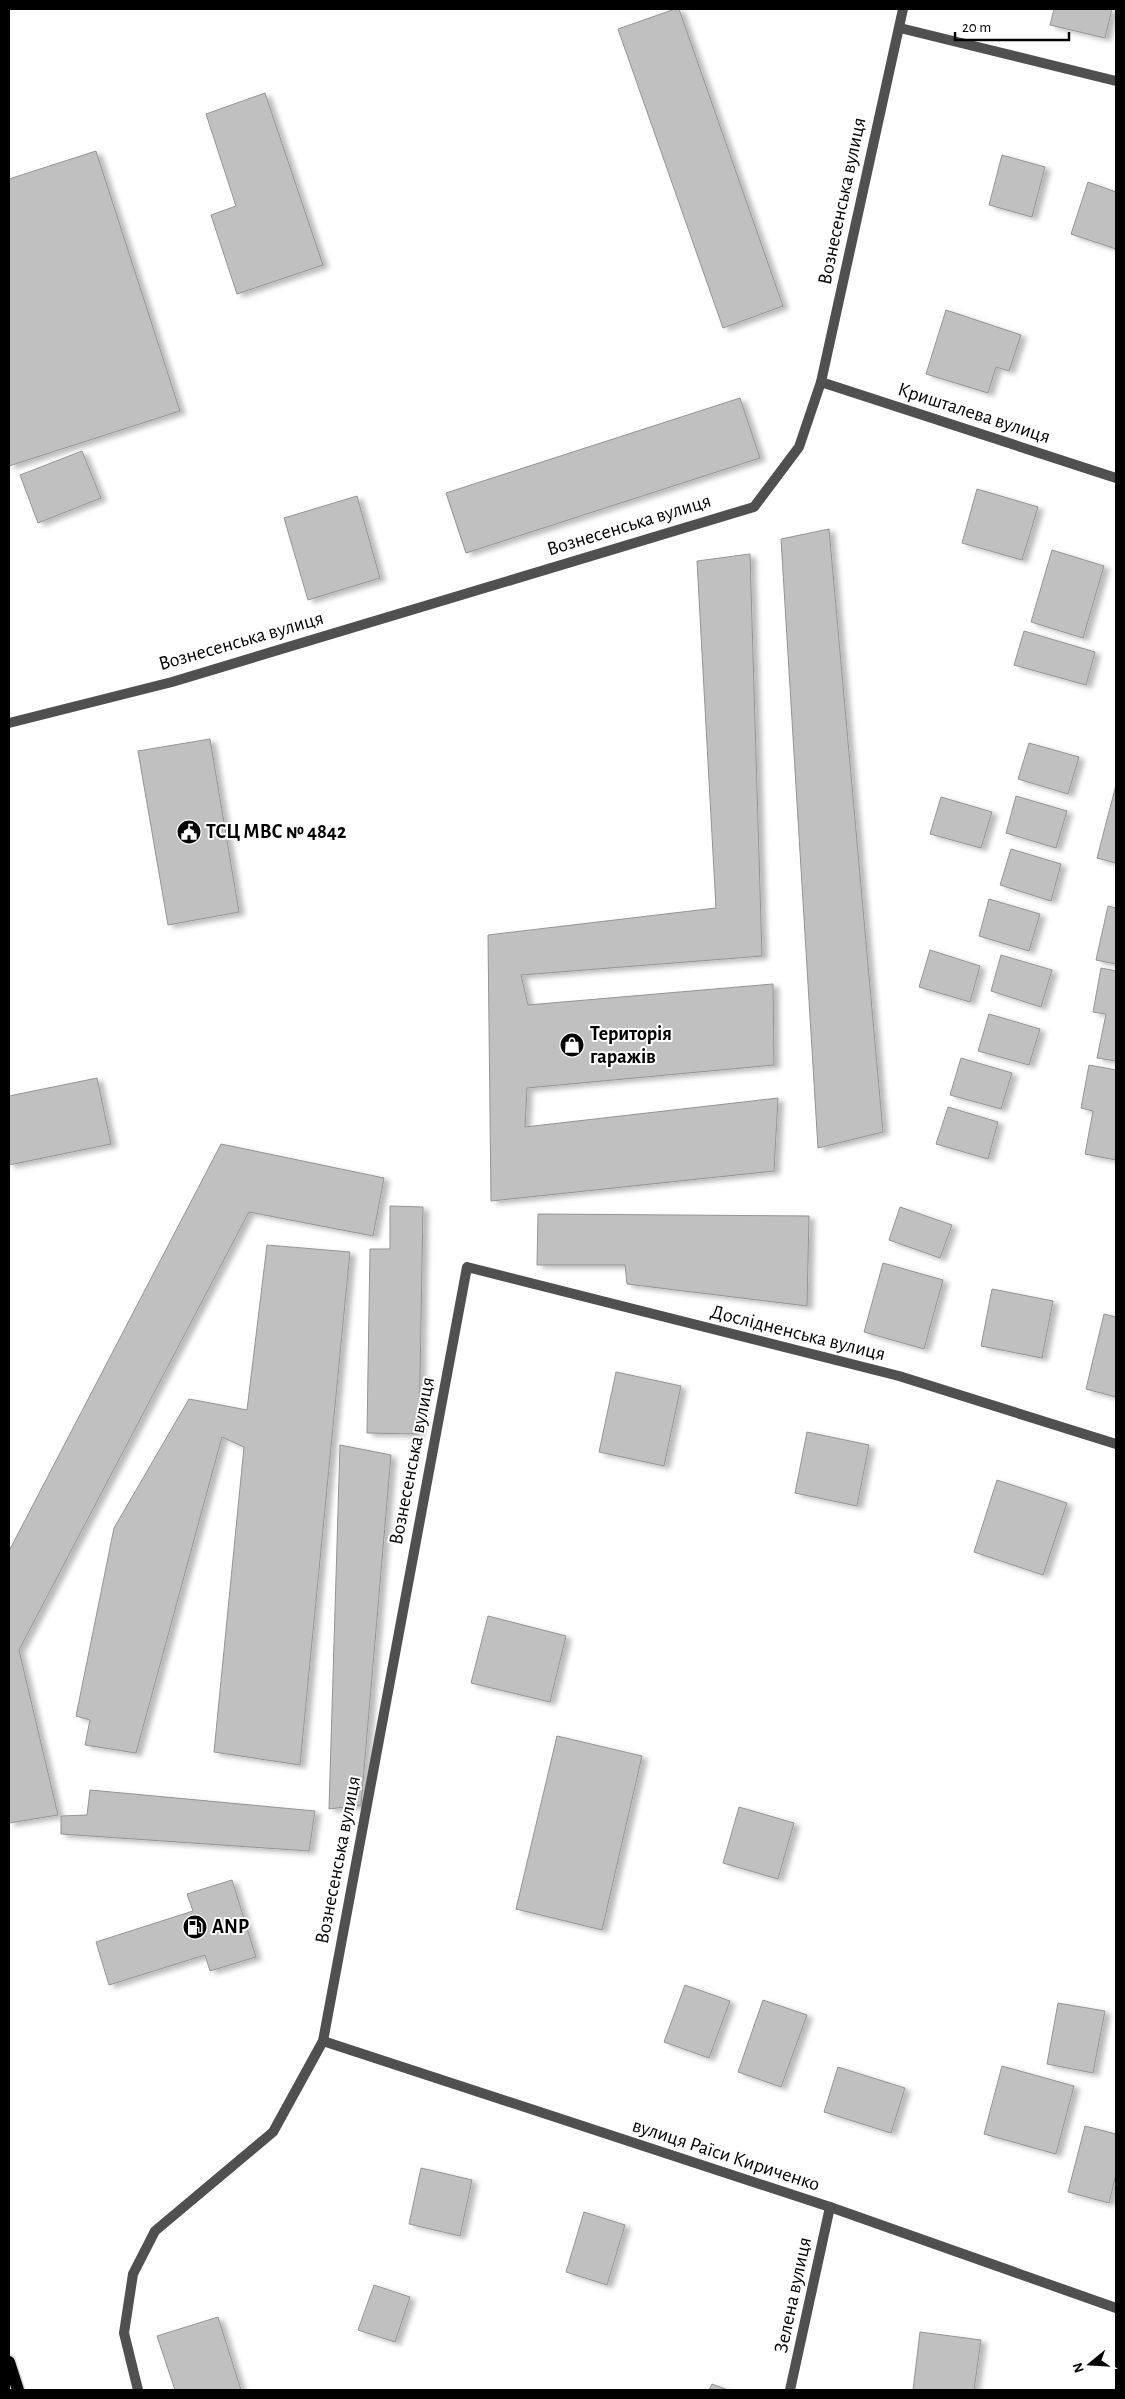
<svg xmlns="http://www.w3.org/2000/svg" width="1125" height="2399" viewBox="0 0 1125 2399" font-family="'Alegreya Sans',sans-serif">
	<defs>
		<filter id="shadow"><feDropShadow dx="5.5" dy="3" stdDeviation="2.5" flood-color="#0004"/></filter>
	</defs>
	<rect width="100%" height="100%" fill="#fff"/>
	<g fill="#c0c0c0" stroke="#949494" filter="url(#shadow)">
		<path d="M 675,9 L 679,9 L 783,306 L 723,328 L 618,29 Z"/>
		<path d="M 1054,9 L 1112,9 L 1105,38 L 1050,25 Z"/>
		<path d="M 265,93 L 323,265 L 237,294 L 211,215 L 236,206 L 206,114 Z"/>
		<path d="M 96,151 L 180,411 L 9,466 L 9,179 Z"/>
		<path d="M 1002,155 L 1045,167 L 1032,217 L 989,205 Z"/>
		<path d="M 1088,182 L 1116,192 L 1116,249 L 1071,234 Z"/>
		<path d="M 946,310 L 1021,335 L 1009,371 L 996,367 L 988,393 L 926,374 Z"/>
		<path d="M 740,398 L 760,458 L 466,553 L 446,493 Z"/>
		<path d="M 82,451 L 101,498 L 38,523 L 20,475 Z"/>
		<path d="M 977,489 L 1038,507 L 1022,560 L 962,543 Z"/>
		<path d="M 357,496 L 380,578 L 308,600 L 284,518 Z"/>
		<path d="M 829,529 L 883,1132 L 818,1148 L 781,539 Z"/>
		<path d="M 1052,550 L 1104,566 L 1083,638 L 1031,622 Z"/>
		<path d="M 750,554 L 762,956 L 521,975 L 528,1005 L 773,984 L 774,1065 L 527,1088 L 525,1127 L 778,1098 L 774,1171 L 491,1201 L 488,935 L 716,908 L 697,561 Z"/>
		<path d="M 1024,631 L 1095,652 L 1086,685 L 1014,665 Z"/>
		<path d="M 210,739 L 239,912 L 168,925 L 138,751 Z"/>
		<path d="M 1029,743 L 1079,757 L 1068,794 L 1018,779 Z"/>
		<path d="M 1116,785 L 1116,863 L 1097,858 Z"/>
		<path d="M 1016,796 L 1067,811 L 1056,848 L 1006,833 Z"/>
		<path d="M 941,797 L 992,812 L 981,848 L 930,834 Z"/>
		<path d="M 1011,849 L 1061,864 L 1051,901 L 1000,885 Z"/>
		<path d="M 989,899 L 1040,914 L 1029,951 L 979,936 Z"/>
		<path d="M 1108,906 L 1116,908 L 1116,964 L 1096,960 Z"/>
		<path d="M 930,950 L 980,966 L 970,1002 L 919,987 Z"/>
		<path d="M 1001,955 L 1052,970 L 1041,1007 L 991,991 Z"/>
		<path d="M 1101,968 L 1116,971 L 1116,1061 L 1097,1058 L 1106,1014 L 1093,1012 Z"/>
		<path d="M 989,1014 L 1040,1029 L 1029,1065 L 978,1051 Z"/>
		<path d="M 961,1058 L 1012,1073 L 1001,1109 L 950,1095 Z"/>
		<path d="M 1089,1065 L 1116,1070 L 1116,1160 L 1085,1154 L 1093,1111 L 1081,1108 Z"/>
		<path d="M 97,1078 L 111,1144 L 9,1165 L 9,1096 Z"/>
		<path d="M 948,1107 L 998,1122 L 988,1159 L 936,1144 Z"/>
		<path d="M 221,1144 L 384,1178 L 373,1236 L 249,1212 L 19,1650 L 58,1815 L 9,1823 L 9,1551 Z"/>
		<path d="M 390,1206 L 423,1207 L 419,1434 L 367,1433 L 370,1249 L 390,1249 Z"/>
		<path d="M 900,1207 L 952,1225 L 940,1258 L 889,1240 Z"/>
		<path d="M 538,1214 L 809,1216 L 807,1306 L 627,1284 L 625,1265 L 537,1265 Z"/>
		<path d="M 267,1245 L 350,1252 L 300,1765 L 214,1752 L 244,1447 L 222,1437 L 136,1753 L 85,1745 L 90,1720 L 76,1716 L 114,1528 L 189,1399 L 247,1410 Z"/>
		<path d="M 883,1263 L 943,1280 L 924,1349 L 864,1332 Z"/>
		<path d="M 992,1289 L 1053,1301 L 1042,1358 L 981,1346 Z"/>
		<path d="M 1104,1314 L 1116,1317 L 1116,1397 L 1086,1389 Z"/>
		<path d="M 616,1372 L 681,1386 L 664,1466 L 599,1452 Z"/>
		<path d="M 807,1432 L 869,1445 L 857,1506 L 795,1493 Z"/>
		<path d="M 340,1445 L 391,1455 L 361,1805 L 329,1809 Z"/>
		<path d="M 997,1480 L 1067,1503 L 1043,1575 L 974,1552 Z"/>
		<path d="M 488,1616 L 566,1636 L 550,1702 L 471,1683 Z"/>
		<path d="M 557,1736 L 642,1756 L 602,1930 L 516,1909 Z"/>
		<path d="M 90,1790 L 315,1811 L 309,1851 L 61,1834 L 61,1816 L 87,1815 Z"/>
		<path d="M 739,1807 L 794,1823 L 778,1879 L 723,1863 Z"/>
		<path d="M 232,1880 L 256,1957 L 210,1971 L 205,1955 L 109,1985 L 96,1942 L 193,1911 L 187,1894 Z"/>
		<path d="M 685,1985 L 730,2001 L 709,2058 L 664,2042 Z"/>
		<path d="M 763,2000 L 807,2015 L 781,2087 L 738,2072 Z"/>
		<path d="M 1058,2003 L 1105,2011 L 1093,2073 L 1047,2064 Z"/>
		<path d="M 1002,2066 L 1074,2086 L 1056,2154 L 984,2134 Z"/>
		<path d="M 838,2067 L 905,2088 L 891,2133 L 824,2112 Z"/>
		<path d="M 1085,2126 L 1116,2134 L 1116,2174 L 1109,2203 L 1068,2192 Z"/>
		<path d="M 421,2168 L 472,2180 L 460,2236 L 409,2224 Z"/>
		<path d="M 584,2212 L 625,2225 L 607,2285 L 566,2272 Z"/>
		<path d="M 374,2285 L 410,2297 L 395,2342 L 358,2330 Z"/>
		<path d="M 218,2317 L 241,2390 L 175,2390 L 157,2336 Z"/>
		<path d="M 920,2332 L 981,2340 L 974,2390 L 913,2390 Z"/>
		<path d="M 712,2384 L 728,2390 L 709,2390 Z"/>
	</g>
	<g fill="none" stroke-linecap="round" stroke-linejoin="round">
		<defs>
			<path id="primary" d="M 9,2362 L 18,2390"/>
		</defs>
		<use href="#primary" stroke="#dbdbdb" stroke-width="15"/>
		<g stroke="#505050" stroke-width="10">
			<path d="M 900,28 L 1116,81"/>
			<path d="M 821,382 L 1116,478"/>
			<path d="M 9,723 L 172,682 L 754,507 L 799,447 L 821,382 L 903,9"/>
			<path d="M 323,2041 L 830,2207 L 1116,2308"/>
			<path d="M 138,2390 L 124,2333 L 133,2274 L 155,2231 L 273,2132 L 323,2041 L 467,1267 L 899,1376 L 1116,1444"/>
			<path d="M 790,2390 L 830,2207"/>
		</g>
		<use href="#primary" stroke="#000" stroke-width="12"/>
	</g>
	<defs>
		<symbol id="civic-disc" viewBox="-11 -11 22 22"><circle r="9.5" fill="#000" stroke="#fff"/><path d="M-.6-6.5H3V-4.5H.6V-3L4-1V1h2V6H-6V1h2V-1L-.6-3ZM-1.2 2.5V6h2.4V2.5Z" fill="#fff"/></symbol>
		<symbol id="shop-disc" viewBox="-11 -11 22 22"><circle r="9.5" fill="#000" stroke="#fff"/><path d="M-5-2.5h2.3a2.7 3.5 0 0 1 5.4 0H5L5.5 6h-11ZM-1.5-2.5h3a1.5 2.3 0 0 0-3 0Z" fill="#fff"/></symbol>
		<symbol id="fuel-disc" viewBox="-11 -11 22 22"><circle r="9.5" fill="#000" stroke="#fff"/><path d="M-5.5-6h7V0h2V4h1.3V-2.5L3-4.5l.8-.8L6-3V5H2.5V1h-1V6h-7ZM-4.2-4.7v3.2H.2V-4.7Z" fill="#fff"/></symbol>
	</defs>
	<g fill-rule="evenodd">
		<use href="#civic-disc" x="175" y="818" width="28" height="28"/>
		<use href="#shop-disc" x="558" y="1031" width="28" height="28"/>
		<use href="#fuel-disc" x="181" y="1913" width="28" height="28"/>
	</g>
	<g text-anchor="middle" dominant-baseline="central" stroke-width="4" stroke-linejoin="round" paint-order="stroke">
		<g font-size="20" fill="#000" stroke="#fff">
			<text transform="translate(842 201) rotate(-78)">Вознесенська вулиця</text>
			<text transform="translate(974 413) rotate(18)">Кришталева вулиця</text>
			<text transform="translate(629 525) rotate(-17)">Вознесенська вулиця</text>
			<text transform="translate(241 641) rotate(-16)">Вознесенська вулиця</text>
			<text transform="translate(798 1333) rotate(14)">Дослідненська вулиця</text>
			<text transform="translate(412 1461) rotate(-79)">Вознесенська вулиця</text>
			<text transform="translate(338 1860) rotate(-79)">Вознесенська вулиця</text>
			<text transform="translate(726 2155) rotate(18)">вулиця Раїси Кириченко</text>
			<text transform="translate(793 2295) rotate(-78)">Зелена вулиця</text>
		</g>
		<g font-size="20" font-weight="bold" fill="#000" stroke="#fff" text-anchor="start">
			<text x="206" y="832">ТСЦ МВС № 4842</text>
			<text x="590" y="1034">Територія<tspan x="590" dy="23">гаражів</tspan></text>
			<text x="212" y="1927">ANP</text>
		</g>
	</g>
	<rect width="1125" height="2399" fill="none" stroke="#000000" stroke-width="20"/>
	<g transform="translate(1090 2364) rotate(252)" stroke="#ffffff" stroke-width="4" paint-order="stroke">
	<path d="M0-4L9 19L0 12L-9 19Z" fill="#000000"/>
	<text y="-8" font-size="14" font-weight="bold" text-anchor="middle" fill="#000000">N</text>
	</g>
	<path d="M955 32v8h114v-8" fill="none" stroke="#000000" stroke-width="2.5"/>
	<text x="962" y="32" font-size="15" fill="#000000" stroke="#ffffff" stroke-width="4" paint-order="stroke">20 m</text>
</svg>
